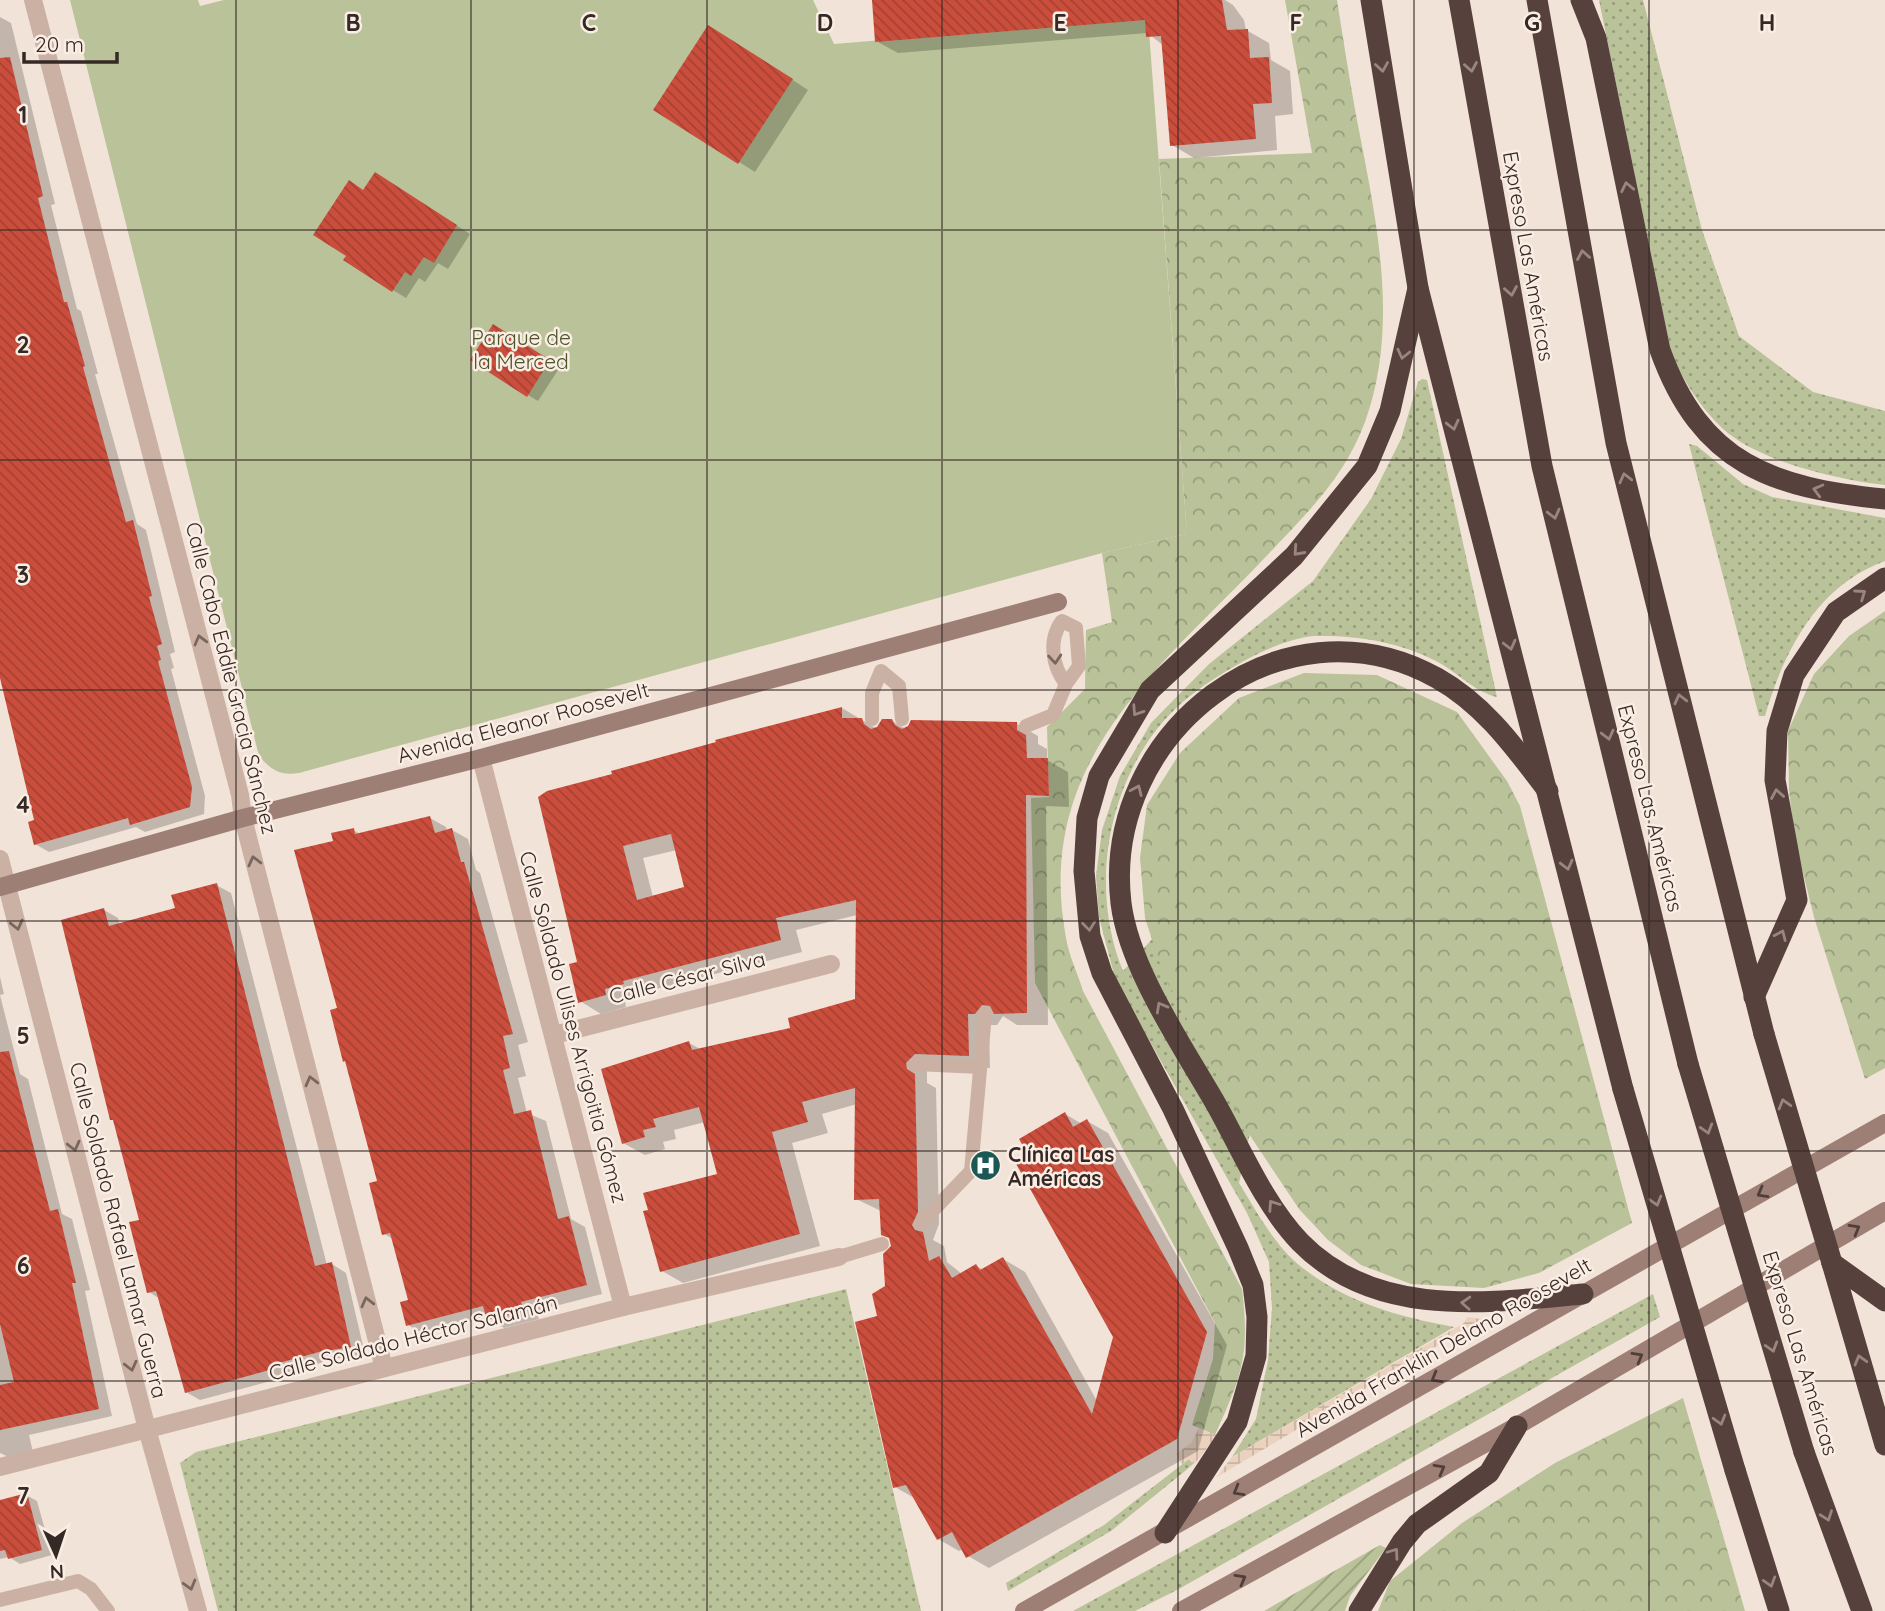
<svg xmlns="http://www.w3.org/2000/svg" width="1885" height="1611" viewBox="0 0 1885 1611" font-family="Quicksand,sans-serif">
	<defs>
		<pattern id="grass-dots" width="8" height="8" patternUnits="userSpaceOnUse" patternTransform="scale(1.75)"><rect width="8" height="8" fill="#b9c298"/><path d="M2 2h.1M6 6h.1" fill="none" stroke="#979e7c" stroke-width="1.8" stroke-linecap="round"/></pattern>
		<pattern id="forest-crowns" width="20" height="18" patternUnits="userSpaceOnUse" patternTransform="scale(1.75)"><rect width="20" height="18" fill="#b9c298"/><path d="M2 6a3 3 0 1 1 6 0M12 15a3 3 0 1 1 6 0" fill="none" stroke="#979e7c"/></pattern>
		<pattern id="garden-furrows" width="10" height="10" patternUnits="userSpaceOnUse" patternTransform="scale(1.75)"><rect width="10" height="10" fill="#b9c298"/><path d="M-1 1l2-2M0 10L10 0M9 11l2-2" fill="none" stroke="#979e7c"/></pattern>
		<pattern id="plaza-grid" width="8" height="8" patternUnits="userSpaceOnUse" patternTransform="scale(1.75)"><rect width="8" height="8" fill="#ebd2be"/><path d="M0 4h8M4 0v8" fill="none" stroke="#cab4a3"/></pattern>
		<pattern id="building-back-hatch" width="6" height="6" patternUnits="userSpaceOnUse" patternTransform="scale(1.75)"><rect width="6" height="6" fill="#cb4e3d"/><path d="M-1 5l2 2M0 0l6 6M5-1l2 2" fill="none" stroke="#a64133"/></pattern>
	</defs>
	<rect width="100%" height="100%" fill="#f2e3d8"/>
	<g fill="url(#grass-dots)">
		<path d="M 1599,0 L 1643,0 L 1702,230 L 1739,336 L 1813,392 L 1885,411 L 1885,485 C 1838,480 1757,461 1722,428 C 1700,407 1686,384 1672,357 Z"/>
		<path d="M 1422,379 L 1427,380 L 1497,697 C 1475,692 1458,673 1438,662 C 1400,642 1357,635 1314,636 C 1289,638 1257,653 1235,666 C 1207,682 1177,703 1157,729 C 1105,796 1091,893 1123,971 L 1338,735 L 1239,1183 C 1257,1212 1275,1247 1304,1269 C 1348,1303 1400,1317 1454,1327 L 1232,1457 L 1256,1419 L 1268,1360 L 1272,1308 L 1269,1262 L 1247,1213 L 1116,982 L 1099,917 L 1096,876 L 1102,830 L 1120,776 L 1151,723 L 1209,664 L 1313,581 L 1371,499 L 1401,439 L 1418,382 Z"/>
		<path d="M 1689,444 L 1697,446 L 1743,484 L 1772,497 L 1885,518 L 1885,561 C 1818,585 1784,650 1765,716 L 1759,716 Z"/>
		<path d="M 846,1289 L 921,1611 L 218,1611 L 180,1463 L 196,1452 Z"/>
		<path d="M 1653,1294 L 1660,1317 L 1177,1590 L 1135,1611 L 1073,1611 Z"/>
		<path d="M 1189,1459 L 1193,1464 L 1185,1471 L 1111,1531 L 1008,1591 L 1006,1583 L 1104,1525 Z"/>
	</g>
	<g fill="url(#forest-crowns)">
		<path d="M 1285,0 L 1337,0 C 1343,38 1349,77 1356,115 C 1375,214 1401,323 1365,422 C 1345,475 1313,507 1275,547 C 1166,664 1032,756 1066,938 C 1069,956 1078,974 1083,991 L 1242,1289 C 1250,1356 1242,1375 1215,1435 L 1192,1425 L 1213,1359 L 1215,1323 L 1035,983 L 1031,798 L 1049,797 L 1047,727 L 1085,689 L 1086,630 L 1112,622 L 1102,553 L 1187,534 L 1159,159 L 1312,153 Z"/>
		<path d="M 1885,611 L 1885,1068 L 1865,1079 L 1814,917 L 1795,841 L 1789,790 L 1788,731 L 1814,674 L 1849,636 Z"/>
		<path d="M 1304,673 L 1377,675 L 1457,712 L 1507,781 L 1520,806 L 1632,1223 L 1539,1273 L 1484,1288 L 1411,1284 L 1361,1265 L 1328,1240 L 1299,1209 L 1247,1131 L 1164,976 L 1145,918 L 1140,858 L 1147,805 L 1180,753 L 1239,698 Z"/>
		<path d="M 1683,1398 L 1745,1611 L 1378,1611 L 1390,1581 L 1462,1523 L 1555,1463 Z"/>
	</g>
	<path fill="#b9c298" d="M 70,0 L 198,0 L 200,6 L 224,0 L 813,0 L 834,44 L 1148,18 L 1187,534 L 1102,553 L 299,773 C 280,776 271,770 259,756 Z"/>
	<path fill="url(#garden-furrows)" d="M 1380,1545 L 1386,1548 L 1350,1596 L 1345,1611 L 1264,1611 Z"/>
	<g fill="url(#plaza-grid)">
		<path d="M 1467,1317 L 1482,1319 L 1217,1477 L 1232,1457 L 1464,1323 Z"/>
		<path d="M 1199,1428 L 1217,1435 L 1197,1461 L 1193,1464 L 1189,1459 L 1182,1464 L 1176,1454 L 1192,1442 Z"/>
	</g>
	<g fill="#0003" fill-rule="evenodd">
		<path d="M 874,0 L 1225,0 L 1233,5 L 1244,20 L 1246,30 L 1269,43 L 1271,60 L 1290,71 L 1293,114 L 1275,116 L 1277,150 L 1194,158 L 1172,145 L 1163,45 L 1147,33 L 898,53 L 876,41 Z"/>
		<path d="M 0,17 L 11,23 L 55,204 L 51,205 L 77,309 L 81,311 L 98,374 L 95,374 L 137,524 L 146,530 L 175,652 L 170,654 L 174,668 L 171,669 L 205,796 L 204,814 L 145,832 L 136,827 L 49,852 L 35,844 L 37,821 L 0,670 Z"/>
		<path d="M 725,36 L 808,90 L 755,172 L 656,110 Z"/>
		<path d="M 389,182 L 470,234 L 448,269 L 438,263 L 425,282 L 419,278 L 406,298 L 393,290 L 364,191 Z"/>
		<path d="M 504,332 L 560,367 L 538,401 L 528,395 Z"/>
		<path d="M 842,708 L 877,729 L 892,721 L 906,729 L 1017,724 L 1038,736 L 1038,744 L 1047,749 L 1047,760 L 1068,772 L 1069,807 L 1046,806 L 1048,1025 L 1017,1025 L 1003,1016 L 997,1025 L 989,1025 L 990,1068 L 937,1066 L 927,1071 L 927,1083 L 936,1088 L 939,1224 L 933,1240 L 944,1246 L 947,1262 L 962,1274 L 976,1266 L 984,1270 L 1003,1259 L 1025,1272 L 1097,1401 L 1115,1337 L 1030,1156 L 1065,1114 L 1082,1124 L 1087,1121 L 1108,1133 L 1227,1345 L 1198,1451 L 989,1568 L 968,1556 L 963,1549 L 959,1551 L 938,1539 L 916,1499 L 895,1487 L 879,1318 L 893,1246 L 881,1211 L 856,1199 L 857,1104 L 822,1114 L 828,1133 L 792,1143 L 820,1246 L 683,1283 L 662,1271 L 719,1176 L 705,1122 L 674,1130 L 676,1139 L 663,1142 L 665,1149 L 645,1155 L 623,1143 L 689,1043 L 702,1050 L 793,1030 L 857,1001 L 857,915 L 796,930 L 802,952 L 644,992 L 645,996 L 625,1001 L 626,1007 L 601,1014 L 580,1001 L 579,963 L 540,798 ZM 677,850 L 686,888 L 653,897 L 643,858 Z"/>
		<path d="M 430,818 L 446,827 L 447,832 L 452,830 L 468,839 L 476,870 L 480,873 L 528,1042 L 518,1045 L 526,1076 L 518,1078 L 527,1113 L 546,1121 L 571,1219 L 585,1227 L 602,1294 L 536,1311 L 539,1319 L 504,1328 L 488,1317 L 424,1334 L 408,1325 L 410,1302 L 393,1239 L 384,1234 L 379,1183 L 339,1009 L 335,842 L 353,830 L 362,835 Z"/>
		<path d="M 216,885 L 231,893 L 327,1265 L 332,1264 L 346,1273 L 365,1354 L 334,1359 L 286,1373 L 286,1377 L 200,1400 L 186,1392 L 160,1299 L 149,1292 L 104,910 L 118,918 L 120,925 L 177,909 Z"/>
		<path d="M 0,977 L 4,994 L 0,995 L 20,1074 L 28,1079 L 62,1214 L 72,1219 L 90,1290 L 85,1291 L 112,1416 L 29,1435 L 33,1452 L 11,1458 L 0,1453 Z"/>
		<path d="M 26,1495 L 37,1501 L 52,1555 L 20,1564 L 9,1557 L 0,1559 L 0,1508 Z"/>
	</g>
	<g fill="url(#building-back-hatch)" fill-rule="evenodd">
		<path d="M 872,0 L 1222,0 L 1227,30 L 1248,29 L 1250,58 L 1269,57 L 1272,103 L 1253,104 L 1256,139 L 1170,146 L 1161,36 L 1146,37 L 1145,20 L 875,42 Z"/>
		<path d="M 708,25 L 793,79 L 738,164 L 653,110 Z"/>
		<path d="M 10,57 L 43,196 L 38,198 L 64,302 L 67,302 L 85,366 L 83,367 L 126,522 L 133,520 L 152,596 L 149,597 L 162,644 L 157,646 L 161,660 L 158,661 L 192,787 L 190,807 L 130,825 L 128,818 L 34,845 L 28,822 L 34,820 L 0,678 L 0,58 Z"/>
		<path d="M 375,172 L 457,225 L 434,263 L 424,257 L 411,276 L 405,272 L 392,292 L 343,260 L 346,256 L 313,235 L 349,180 L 363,190 Z"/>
		<path d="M 493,324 L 550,360 L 527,397 L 470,360 Z"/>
		<path d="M 842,707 L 842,718 L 862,718 L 864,724 L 871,729 L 877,727 L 882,719 L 892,719 L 895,725 L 902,729 L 908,726 L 911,720 L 1017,722 L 1017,730 L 1026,735 L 1027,758 L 1048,758 L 1049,796 L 1026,795 L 1027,1013 L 994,1014 L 990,1006 L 982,1005 L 975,1014 L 968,1014 L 969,1056 L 915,1054 L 906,1063 L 907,1069 L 915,1074 L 918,1212 L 912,1225 L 915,1230 L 923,1232 L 929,1261 L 939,1256 L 952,1278 L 976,1264 L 980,1270 L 1003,1257 L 1092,1414 L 1113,1337 L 1015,1162 L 1028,1155 L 1019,1139 L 1065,1112 L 1073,1127 L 1087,1119 L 1207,1332 L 1177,1439 L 966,1558 L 952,1532 L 937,1540 L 906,1485 L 893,1488 L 855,1322 L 877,1316 L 872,1294 L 885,1286 L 883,1254 L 891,1246 L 889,1238 L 881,1235 L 879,1199 L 854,1200 L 855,1088 L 802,1102 L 808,1122 L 772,1132 L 800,1234 L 660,1272 L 643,1211 L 648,1210 L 643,1193 L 717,1174 L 699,1107 L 653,1119 L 656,1127 L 643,1130 L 645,1137 L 622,1144 L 601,1069 L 689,1041 L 692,1050 L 790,1028 L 788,1018 L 855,999 L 856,900 L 776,918 L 781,940 L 623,981 L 624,984 L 605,989 L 606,995 L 578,1003 L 569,964 L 577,962 L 538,797 L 547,791 L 612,774 L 611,771 L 716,742 L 715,740 ZM 671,834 L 684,887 L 637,900 L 623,846 Z"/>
		<path d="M 430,816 L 435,833 L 452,828 L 461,862 L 464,862 L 513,1034 L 503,1036 L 510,1068 L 503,1070 L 514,1114 L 531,1110 L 558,1219 L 569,1216 L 587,1285 L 521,1302 L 524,1311 L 487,1320 L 483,1306 L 406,1326 L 400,1302 L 408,1300 L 390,1233 L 382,1235 L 369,1183 L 377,1181 L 345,1061 L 343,1062 L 330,1010 L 337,1008 L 294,850 L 333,841 L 331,833 L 354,828 L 355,834 Z"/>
		<path d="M 217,883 L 315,1266 L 332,1262 L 351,1347 L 319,1352 L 272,1365 L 273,1369 L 185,1393 L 156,1291 L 147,1293 L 129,1222 L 139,1220 L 113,1120 L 110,1120 L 61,920 L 104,908 L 109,926 L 175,908 L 171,895 Z"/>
		<path d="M 9,1051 L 50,1211 L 58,1209 L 76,1283 L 72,1283 L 99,1409 L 0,1430 L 0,1385 L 14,1382 L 0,1324 L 0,1052 Z"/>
		<path d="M 27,1493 L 42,1550 L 8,1559 L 5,1550 L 0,1551 L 0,1500 Z"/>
	</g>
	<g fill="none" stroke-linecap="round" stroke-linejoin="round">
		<g stroke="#cbb1a4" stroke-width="14">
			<path d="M 872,719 L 872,693 L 881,671 L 899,686 L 902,719"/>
			<path d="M 1026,726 L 1053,715 L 1066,684 L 1079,666 L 1076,628 L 1062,621 C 1048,640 1052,666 1066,684"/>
			<path d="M 915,1064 L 980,1067"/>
			<path d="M 921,1223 L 971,1171 L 985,1014"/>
			<path d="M 839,1257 L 882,1244"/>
			<path d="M 0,1600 L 78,1581 L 91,1589 L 108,1611"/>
		</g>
		<g stroke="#cbb1a4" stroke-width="18">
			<path d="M 33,0 L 240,795 L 243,818 L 384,1368"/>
			<path d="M 481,758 L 623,1307"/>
			<path d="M 0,859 L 147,1429 L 198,1611"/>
			<path d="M 554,1035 L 831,964"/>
			<path d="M 0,1467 L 623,1307 L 839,1257"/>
		</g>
		<g stroke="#9e7f75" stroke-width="18">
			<path d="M 0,887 L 243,818 L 481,758 L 1058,602"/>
			<path d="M 1024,1611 L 1885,1123"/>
			<path d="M 1181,1611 L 1517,1426 L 1885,1211"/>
		</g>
		<g stroke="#57413c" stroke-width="21">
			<path d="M 1371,0 L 1418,288 L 1623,1089"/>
			<path d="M 1459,0 L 1542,466 L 1688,1064"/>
			<path d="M 1537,0 L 1616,443 L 1764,1034"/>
			<path d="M 1581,0 L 1596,38 L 1660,350 C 1701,464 1772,488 1885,499"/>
			<path d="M 1548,791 C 1515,748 1485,705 1437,678 C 1281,591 1101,734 1121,903 C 1129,969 1184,1048 1217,1106 C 1242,1151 1264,1204 1300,1242 C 1375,1319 1487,1303 1583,1294"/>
			<path d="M 1754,997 L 1797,900 L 1775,780 L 1777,731 L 1794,675 L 1836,612 L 1885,578"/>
			<path d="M 1832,1263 L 1885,1445"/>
			<path d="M 1832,1263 L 1885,1301"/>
			<path d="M 1804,1452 L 1862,1611"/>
			<path d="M 1735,1470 L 1779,1611"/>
			<path d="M 1165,1533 L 1237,1422 L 1256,1356 L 1257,1317 L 1253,1285 L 1238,1248 L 1173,1109 L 1102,973 L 1090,936 L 1084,871 L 1087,818 L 1099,776 L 1150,690 L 1294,556 L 1367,466 L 1390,411 L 1418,288"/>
			<path d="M 1359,1611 L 1402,1542 L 1417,1524 L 1489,1473 L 1517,1426"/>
		</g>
		<g stroke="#57413c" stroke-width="21">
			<path d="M 1764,1034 L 1832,1263"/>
			<path d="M 1688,1064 L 1804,1452"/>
			<path d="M 1623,1089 L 1735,1470"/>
		</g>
	</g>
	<defs><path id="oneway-chevron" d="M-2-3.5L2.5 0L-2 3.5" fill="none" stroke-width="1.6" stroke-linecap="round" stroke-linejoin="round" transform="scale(1.75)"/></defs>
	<g stroke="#98867f">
		<use href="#oneway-chevron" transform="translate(1382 67) rotate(81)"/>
		<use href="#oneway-chevron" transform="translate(1471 67) rotate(80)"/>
		<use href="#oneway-chevron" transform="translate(1627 187) rotate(-102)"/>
		<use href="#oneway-chevron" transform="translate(1583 255) rotate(-100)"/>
		<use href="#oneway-chevron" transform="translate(1511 291) rotate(80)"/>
		<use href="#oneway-chevron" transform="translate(1403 354) rotate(103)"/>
		<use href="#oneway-chevron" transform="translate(1453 425) rotate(76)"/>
		<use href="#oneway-chevron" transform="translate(1625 478) rotate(-104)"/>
		<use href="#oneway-chevron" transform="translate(1818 490) rotate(-165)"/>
		<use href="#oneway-chevron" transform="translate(1554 514) rotate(76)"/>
		<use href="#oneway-chevron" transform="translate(1298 551) rotate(132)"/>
		<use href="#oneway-chevron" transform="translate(1861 594) rotate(-35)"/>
		<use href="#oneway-chevron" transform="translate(1510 645) rotate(76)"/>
		<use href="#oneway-chevron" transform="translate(1680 699) rotate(-104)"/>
		<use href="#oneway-chevron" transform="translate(1137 711) rotate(123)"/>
		<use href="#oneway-chevron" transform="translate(1608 735) rotate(76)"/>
		<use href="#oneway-chevron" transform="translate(1137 790) rotate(-66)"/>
		<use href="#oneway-chevron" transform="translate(1777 794) rotate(-100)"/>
		<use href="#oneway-chevron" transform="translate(1567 865) rotate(76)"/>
		<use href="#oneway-chevron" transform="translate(1089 926) rotate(84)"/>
		<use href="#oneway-chevron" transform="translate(1781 935) rotate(-66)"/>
		<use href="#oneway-chevron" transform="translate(1161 1007) rotate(-119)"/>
		<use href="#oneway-chevron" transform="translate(1784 1104) rotate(-106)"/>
		<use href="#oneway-chevron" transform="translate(1707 1129) rotate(73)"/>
		<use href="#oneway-chevron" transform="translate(1656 1201) rotate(74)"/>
		<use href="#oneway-chevron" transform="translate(1273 1205) rotate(-124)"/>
		<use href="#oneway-chevron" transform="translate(1466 1303) rotate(-177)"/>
		<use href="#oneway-chevron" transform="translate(1772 1347) rotate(73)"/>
		<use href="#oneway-chevron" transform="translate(1860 1360) rotate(-106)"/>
		<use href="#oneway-chevron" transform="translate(1720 1420) rotate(74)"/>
		<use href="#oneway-chevron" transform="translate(1827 1516) rotate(70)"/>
		<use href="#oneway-chevron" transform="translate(1394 1553) rotate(-54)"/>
		<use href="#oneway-chevron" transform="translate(1770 1582) rotate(73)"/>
	</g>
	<g stroke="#78665f">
		<use href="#oneway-chevron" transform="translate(200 640) rotate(-105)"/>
		<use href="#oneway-chevron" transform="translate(1055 659) rotate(85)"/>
		<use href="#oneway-chevron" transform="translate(254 861) rotate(-104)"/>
		<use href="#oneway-chevron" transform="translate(17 925) rotate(76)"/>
		<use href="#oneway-chevron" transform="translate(311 1081) rotate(-104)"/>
		<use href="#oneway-chevron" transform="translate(74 1146) rotate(76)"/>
		<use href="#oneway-chevron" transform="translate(367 1302) rotate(-104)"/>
		<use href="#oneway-chevron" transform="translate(131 1366) rotate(76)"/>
		<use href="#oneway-chevron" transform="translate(190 1585) rotate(74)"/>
	</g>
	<g stroke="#4f3e3a">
		<use href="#oneway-chevron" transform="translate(1762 1193) rotate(151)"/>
		<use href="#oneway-chevron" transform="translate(1855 1229) rotate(-30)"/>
		<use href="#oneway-chevron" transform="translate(1638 1357) rotate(-30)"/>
		<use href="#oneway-chevron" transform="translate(1436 1378) rotate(150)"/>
		<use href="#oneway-chevron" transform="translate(1440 1469) rotate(-29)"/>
		<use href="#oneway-chevron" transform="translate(1238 1491) rotate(150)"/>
		<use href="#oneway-chevron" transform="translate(1241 1579) rotate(-29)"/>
	</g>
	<path fill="none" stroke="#352926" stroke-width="2" stroke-opacity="0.55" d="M 236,0 L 236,1611M 471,0 L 471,1611M 707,0 L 707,1611M 942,0 L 942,1611M 1178,0 L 1178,1611M 1414,0 L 1414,1611M 1649,0 L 1649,1611M 0,230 L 1885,230M 0,460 L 1885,460M 0,690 L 1885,690M 0,921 L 1885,921M 0,1151 L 1885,1151M 0,1381 L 1885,1381"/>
	<defs>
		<symbol id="hospital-disc" viewBox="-11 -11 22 22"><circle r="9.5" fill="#1a5855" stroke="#faede4"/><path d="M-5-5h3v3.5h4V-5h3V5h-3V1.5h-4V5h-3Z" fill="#fff"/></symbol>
	</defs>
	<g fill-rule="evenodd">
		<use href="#hospital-disc" x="968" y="1148" width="35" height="35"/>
	</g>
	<g text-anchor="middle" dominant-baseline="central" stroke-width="5" stroke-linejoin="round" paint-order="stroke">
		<g font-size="21" fill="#352926" stroke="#faede4">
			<text transform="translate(1529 256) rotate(80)">Expreso Las Américas</text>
			<text transform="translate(232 678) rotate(76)">Calle Cabo Eddie Gracia Sánchez</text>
			<text transform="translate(523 722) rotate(-15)">Avenida Eleanor Roosevelt</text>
			<text transform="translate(1651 808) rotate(76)">Expreso Las Américas</text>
			<text transform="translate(687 977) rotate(-14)">Calle César Silva</text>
			<text transform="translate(574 1027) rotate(75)">Calle Soldado Ulises Arrigoitia Gómez</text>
			<text transform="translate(119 1230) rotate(76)">Calle Soldado Rafael Lamar Guerra</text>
			<text transform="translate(413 1337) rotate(-14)">Calle Soldado Héctor Salamán</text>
			<text transform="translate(1443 1347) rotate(-30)">Avenida Franklin Delano Roosevelt</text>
			<text transform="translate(1801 1353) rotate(73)">Expreso Las Américas</text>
		</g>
		<g font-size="21" fill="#4a5529" stroke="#faede4">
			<text x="521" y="337">Parque de<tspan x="521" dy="24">la Merced</tspan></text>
		</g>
		<g font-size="21" font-weight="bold" fill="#352926" stroke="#faede4" text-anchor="start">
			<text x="1008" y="1154">Clínica Las<tspan x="1008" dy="24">Américas</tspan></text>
		</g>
	</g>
	<g font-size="23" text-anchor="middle" font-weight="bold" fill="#352926" stroke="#faede4" stroke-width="5" stroke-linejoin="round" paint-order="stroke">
		<text x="353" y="31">B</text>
		<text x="589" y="31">C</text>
		<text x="825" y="31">D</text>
		<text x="1060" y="31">E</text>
		<text x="1296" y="31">F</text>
		<text x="1532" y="31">G</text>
		<text x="1767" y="31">H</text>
		<text x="23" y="123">1</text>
		<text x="23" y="353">2</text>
		<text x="23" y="583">3</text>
		<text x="23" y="813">4</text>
		<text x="23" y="1044">5</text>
		<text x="23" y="1274">6</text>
		<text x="23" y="1504">7</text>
	</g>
	<g transform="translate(56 1555) rotate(177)" stroke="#faede4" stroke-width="5" paint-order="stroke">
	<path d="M0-5L12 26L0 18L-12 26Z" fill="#352926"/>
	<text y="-10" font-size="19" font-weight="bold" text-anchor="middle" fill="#352926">N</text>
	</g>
	<path d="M24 52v10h93v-10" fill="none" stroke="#352926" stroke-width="3.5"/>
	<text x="35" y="52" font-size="21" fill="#352926" stroke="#faede4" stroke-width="5" paint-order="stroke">20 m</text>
</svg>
